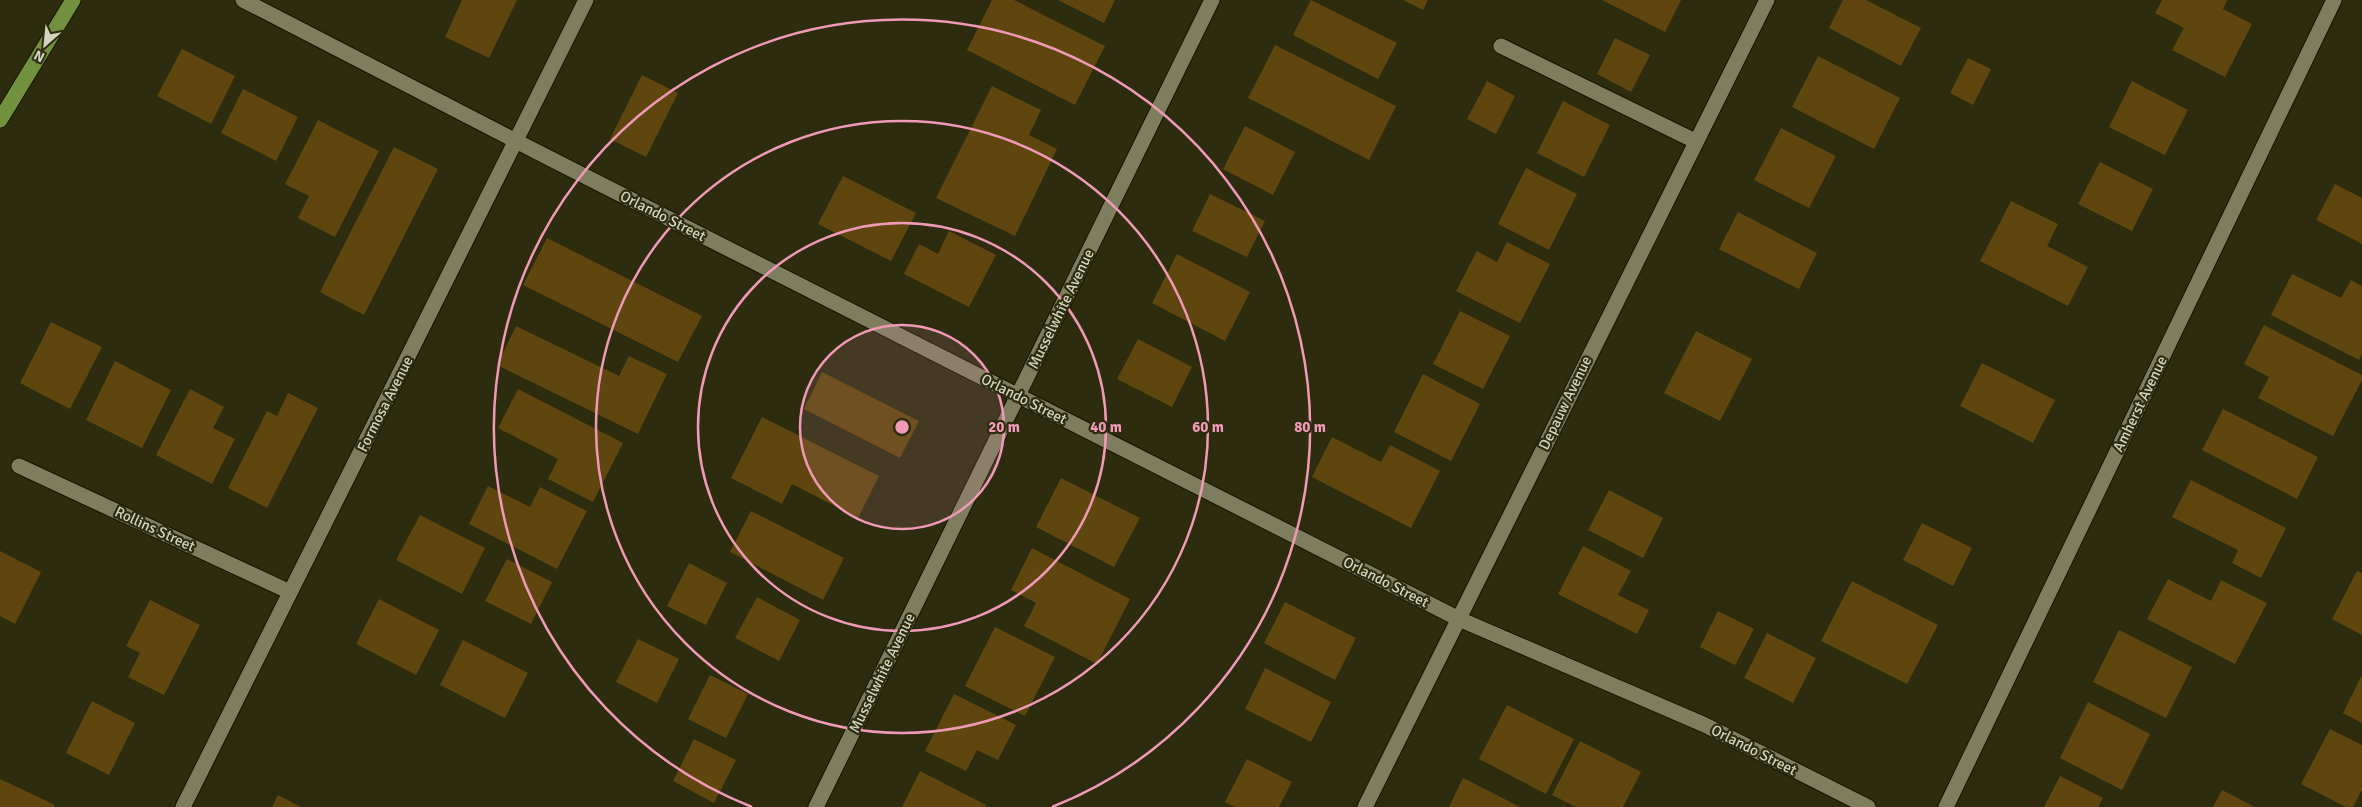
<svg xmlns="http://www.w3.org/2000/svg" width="2362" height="807" viewBox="0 0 2362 807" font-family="Signika,sans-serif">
	<rect width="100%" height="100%" fill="#2d2c0e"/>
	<g fill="#5e460e">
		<path d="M 462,0 L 517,0 L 489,58 L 445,37 Z"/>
		<path d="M 992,0 L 1014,0 L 1105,46 L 1075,105 L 967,50 Z"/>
		<path d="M 1058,0 L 1115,0 L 1104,23 Z"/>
		<path d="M 1311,0 L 1397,43 L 1378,79 L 1293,35 Z"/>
		<path d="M 1403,0 L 1428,0 L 1423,10 Z"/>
		<path d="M 1602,0 L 1681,0 L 1665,32 Z"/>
		<path d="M 1843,0 L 1866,0 L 1921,28 L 1901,66 L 1829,28 Z"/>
		<path d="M 2162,0 L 2227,0 L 2223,9 L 2252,24 L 2225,77 L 2172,50 L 2184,28 L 2155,13 Z"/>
		<path d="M 1615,38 L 1650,55 L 1631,92 L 1597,74 Z"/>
		<path d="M 1275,45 L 1396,106 L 1369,160 L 1248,98 Z"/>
		<path d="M 182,49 L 235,76 L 211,124 L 157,96 Z"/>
		<path d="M 1818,56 L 1900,98 L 1874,149 L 1792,107 Z"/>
		<path d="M 1968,58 L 1991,69 L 1973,105 L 1950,93 Z"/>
		<path d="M 642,75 L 678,93 L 646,157 L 610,139 Z"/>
		<path d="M 1487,81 L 1515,96 L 1496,134 L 1467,119 Z"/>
		<path d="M 2132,81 L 2188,110 L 2165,155 L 2109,127 Z"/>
		<path d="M 992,86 L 1041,110 L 1029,135 L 1057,149 L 1015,236 L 936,198 Z"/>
		<path d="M 243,89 L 298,117 L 276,161 L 221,133 Z"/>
		<path d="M 1563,101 L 1610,125 L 1584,177 L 1537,153 Z"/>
		<path d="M 318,120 L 379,151 L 335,237 L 298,218 L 309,196 L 285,184 Z"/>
		<path d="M 1245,126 L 1295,152 L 1273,195 L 1223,169 Z"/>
		<path d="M 1781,128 L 1836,156 L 1809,208 L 1754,180 Z"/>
		<path d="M 394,147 L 438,169 L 364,315 L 320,292 Z"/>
		<path d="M 2100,162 L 2153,189 L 2132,231 L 2078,204 Z"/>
		<path d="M 1526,168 L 1577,194 L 1549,250 L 1498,224 Z"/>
		<path d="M 843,176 L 916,213 L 891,261 L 818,224 Z"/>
		<path d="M 2335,184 L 2362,198 L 2362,244 L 2316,220 Z"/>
		<path d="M 1210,194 L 1265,221 L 1247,257 L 1192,231 Z"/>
		<path d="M 2011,201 L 2058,224 L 2047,246 L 2088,267 L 2068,306 L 1980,261 Z"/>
		<path d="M 1738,212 L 1817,253 L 1799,289 L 1719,249 Z"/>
		<path d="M 949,231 L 996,255 L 969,307 L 904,274 L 919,244 L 938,254 Z"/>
		<path d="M 547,238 L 702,316 L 678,362 L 523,285 Z"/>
		<path d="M 1507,242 L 1550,264 L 1520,323 L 1456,291 L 1477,251 L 1497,262 Z"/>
		<path d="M 1177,254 L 1250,292 L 1225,341 L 1152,303 Z"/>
		<path d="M 2292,274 L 2341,298 L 2351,280 L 2362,286 L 2362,354 L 2359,360 L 2271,315 Z"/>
		<path d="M 1460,311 L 1510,336 L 1483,389 L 1433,364 Z"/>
		<path d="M 51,322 L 102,347 L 70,409 L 20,383 Z"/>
		<path d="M 2264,325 L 2362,375 L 2362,380 L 2333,436 L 2258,398 L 2269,377 L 2244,364 Z"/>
		<path d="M 516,326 L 619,376 L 629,356 L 667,374 L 638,434 L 497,365 Z"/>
		<path d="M 1696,331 L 1752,359 L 1720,421 L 1664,393 Z"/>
		<path d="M 1138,339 L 1192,367 L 1172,407 L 1117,379 Z"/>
		<path d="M 115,361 L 171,390 L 142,448 L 86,420 Z"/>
		<path d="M 1982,363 L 2055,400 L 2033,443 L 1960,406 Z"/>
		<path d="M 822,372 L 919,421 L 900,458 L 804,409 Z"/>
		<path d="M 1423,374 L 1480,404 L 1451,461 L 1394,432 Z"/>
		<path d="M 190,389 L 224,407 L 213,428 L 235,439 L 212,484 L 156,455 Z"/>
		<path d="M 518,389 L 623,443 L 593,502 L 548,479 L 558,459 L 498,428 Z"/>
		<path d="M 288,393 L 318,408 L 267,508 L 228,488 L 267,411 L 277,416 Z"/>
		<path d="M 2223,409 L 2318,457 L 2297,499 L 2202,450 Z"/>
		<path d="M 762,417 L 879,476 L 858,518 L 792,484 L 782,504 L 731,478 Z"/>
		<path d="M 1332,437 L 1381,462 L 1390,445 L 1440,471 L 1411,528 L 1312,477 Z"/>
		<path d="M 1061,478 L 1140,518 L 1114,567 L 1036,527 Z"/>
		<path d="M 2191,480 L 2286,528 L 2261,578 L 2232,563 L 2238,550 L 2172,517 Z"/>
		<path d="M 488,486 L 530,507 L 540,487 L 587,511 L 557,569 L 469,524 Z"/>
		<path d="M 1609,490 L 1663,518 L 1643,558 L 1588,530 Z"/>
		<path d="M 751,511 L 844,558 L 823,600 L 730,552 Z"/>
		<path d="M 420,515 L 485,548 L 462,594 L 396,560 Z"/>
		<path d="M 1922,523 L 1972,548 L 1953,586 L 1903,560 Z"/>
		<path d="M 1583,546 L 1631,571 L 1618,595 L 1649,610 L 1637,634 L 1558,594 Z"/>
		<path d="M 1032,548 L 1130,599 L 1097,664 L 1024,626 L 1036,603 L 1011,590 Z"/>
		<path d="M 0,551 L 41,572 L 15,624 L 0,616 Z"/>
		<path d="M 507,559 L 552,582 L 531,624 L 485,601 Z"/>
		<path d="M 689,563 L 727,583 L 706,625 L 667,606 Z"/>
		<path d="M 2357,571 L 2362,573 L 2362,635 L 2332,619 Z"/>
		<path d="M 2168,579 L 2211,601 L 2221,580 L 2267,603 L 2235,664 L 2147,619 Z"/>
		<path d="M 1852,581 L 1938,625 L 1907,684 L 1821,641 Z"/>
		<path d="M 757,597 L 800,620 L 779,661 L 735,638 Z"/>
		<path d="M 379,599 L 439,630 L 416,675 L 356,644 Z"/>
		<path d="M 150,600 L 200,625 L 164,695 L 128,677 L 140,653 L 126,646 Z"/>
		<path d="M 1285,602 L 1356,638 L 1335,680 L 1264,643 Z"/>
		<path d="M 1718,611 L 1754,629 L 1735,665 L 1700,647 Z"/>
		<path d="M 995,627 L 1055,657 L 1025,716 L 965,686 Z"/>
		<path d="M 2119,630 L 2192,667 L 2166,718 L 2093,682 Z"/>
		<path d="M 1767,633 L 1816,658 L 1793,703 L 1744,678 Z"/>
		<path d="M 638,639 L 679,659 L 657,703 L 616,682 Z"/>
		<path d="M 463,640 L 528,673 L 505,718 L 440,685 Z"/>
		<path d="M 1265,668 L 1331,702 L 1311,742 L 1245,709 Z"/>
		<path d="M 710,675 L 748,694 L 726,738 L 688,719 Z"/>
		<path d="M 2362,675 L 2362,723 L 2343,713 Z"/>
		<path d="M 954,694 L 1016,725 L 998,760 L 977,750 L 966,771 L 925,751 Z"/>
		<path d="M 92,701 L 135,723 L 109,775 L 66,753 Z"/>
		<path d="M 2088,702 L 2150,734 L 2122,790 L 2060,758 Z"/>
		<path d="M 1507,705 L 1574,739 L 1546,794 L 1479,759 Z"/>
		<path d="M 2330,729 L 2362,745 L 2362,790 L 2353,807 L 2346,807 L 2301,784 Z"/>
		<path d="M 694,739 L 736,760 L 714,803 L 673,781 Z"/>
		<path d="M 1580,741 L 1641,772 L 1623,807 L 1576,807 L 1552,795 Z"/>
		<path d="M 1247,759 L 1292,782 L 1279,807 L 1235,807 L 1225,802 Z"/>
		<path d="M 920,771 L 986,805 L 985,807 L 902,807 Z"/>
		<path d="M 2060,776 L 2103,798 L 2098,807 L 2044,807 Z"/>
		<path d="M 1463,778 L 1520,807 L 1449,807 Z"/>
		<path d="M 0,779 L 55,805 L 54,807 L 0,807 Z"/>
		<path d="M 2222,790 L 2255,807 L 2213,807 Z"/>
		<path d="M 278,795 L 301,807 L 272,807 Z"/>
	</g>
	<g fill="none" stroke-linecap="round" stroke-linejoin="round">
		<defs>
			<path id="lane" d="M 1501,46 L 1695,141"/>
			<g id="street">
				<path d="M 243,0 L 549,158 L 1459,619 L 1705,725 L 1868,807"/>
				<path d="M 19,466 L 290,592"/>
				<path d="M 816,807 L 1212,0"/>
				<path d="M 1365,807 L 1767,0"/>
				<path d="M 1946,807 L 2334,0"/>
			</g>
			<path id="secondary" d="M 183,807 L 586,0"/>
			<path id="highway" d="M 0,120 L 73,0"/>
		</defs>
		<use href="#lane" stroke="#161400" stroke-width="17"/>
		<use href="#street" stroke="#161400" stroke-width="17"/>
		<use href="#secondary" stroke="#161400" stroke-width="17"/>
		<use href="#highway" stroke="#161400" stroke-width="17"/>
		<use href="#lane" stroke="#7e7d5d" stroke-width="15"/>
		<use href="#street" stroke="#7e7d5d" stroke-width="15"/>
		<use href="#secondary" stroke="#7e7d5d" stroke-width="15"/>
		<use href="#highway" stroke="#71913f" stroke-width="15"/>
	</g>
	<circle cx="902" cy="427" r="102" fill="#f09ab7" fill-opacity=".12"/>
	<g fill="none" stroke="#f09ab7" stroke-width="2.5">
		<circle cx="902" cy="427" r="102"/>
		<circle cx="902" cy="427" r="204"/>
		<circle cx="902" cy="427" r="306"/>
		<path d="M752 807A408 408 0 1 1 1052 807"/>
	</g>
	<g text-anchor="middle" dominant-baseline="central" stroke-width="4.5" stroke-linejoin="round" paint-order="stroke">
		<g font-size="15" fill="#d3d3c2" stroke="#2d2c0e">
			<text transform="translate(663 216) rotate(27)">Orlando Street</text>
			<text transform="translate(1061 309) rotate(-64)">Musselwhite Avenue</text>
			<text transform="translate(1024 399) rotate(27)">Orlando Street</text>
			<text transform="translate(1565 403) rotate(-64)">Depauw Avenue</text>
			<text transform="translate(385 404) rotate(-63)">Formosa Avenue</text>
			<text transform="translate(2140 404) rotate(-64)">Amherst Avenue</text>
			<text transform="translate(155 529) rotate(25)">Rollins Street</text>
			<text transform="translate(1386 582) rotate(27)">Orlando Street</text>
			<text transform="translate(882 673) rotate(-64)">Musselwhite Avenue</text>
			<text transform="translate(1754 750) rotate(27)">Orlando Street</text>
		</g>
	</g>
	<circle cx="902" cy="427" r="8" fill="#f09ab7" stroke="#2d2c0e" stroke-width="2.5"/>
	<g font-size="15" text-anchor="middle" font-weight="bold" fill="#f09ab7" stroke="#2d2c0e" stroke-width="4.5" stroke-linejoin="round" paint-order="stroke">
		<text x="1004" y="432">20 m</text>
		<text x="1106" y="432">40 m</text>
		<text x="1208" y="432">60 m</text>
		<text x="1310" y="432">80 m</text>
	</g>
	<g transform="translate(45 45) rotate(207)" stroke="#2d2c0e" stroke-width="4" paint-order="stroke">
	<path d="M0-4L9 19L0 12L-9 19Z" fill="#d3d3c2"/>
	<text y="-8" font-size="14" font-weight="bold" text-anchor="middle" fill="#d3d3c2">N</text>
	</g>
</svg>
